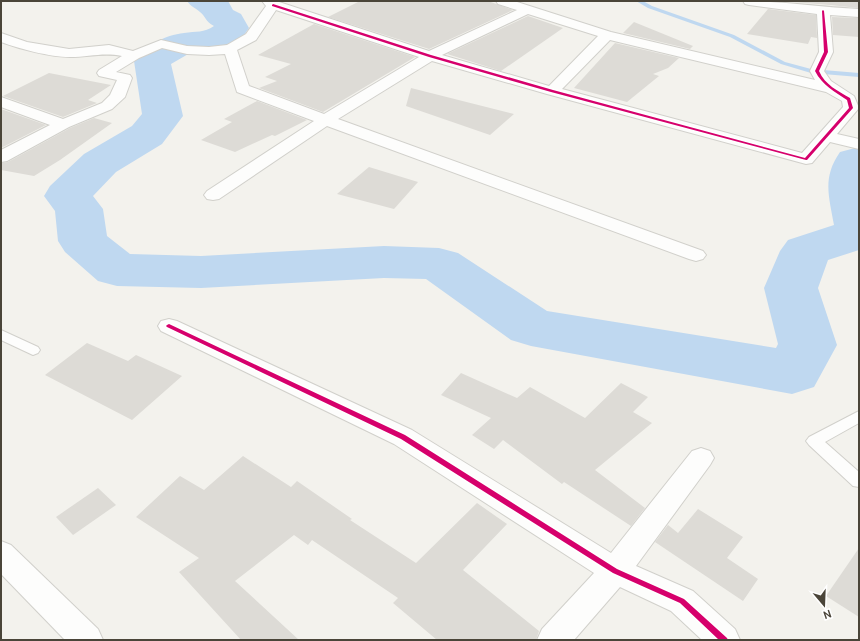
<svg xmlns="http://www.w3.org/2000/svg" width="860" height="641" viewBox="0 0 860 641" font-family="Cabin,sans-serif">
	<rect width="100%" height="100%" fill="#f3f2ed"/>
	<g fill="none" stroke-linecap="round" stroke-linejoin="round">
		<path fill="#bfd8f0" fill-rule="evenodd" d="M 636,1 L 643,1 L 652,6 L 734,35 L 785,62 L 811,69 L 859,73 L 859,77 L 811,73 L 781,64 L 730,37 L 648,8 Z"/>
		<path fill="#bfd8f0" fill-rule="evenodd" d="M 187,1 L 228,1 L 233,10 L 241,14 L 249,28 L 244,35 L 228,48 L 216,51 L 190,53 L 171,64 L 183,116 L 162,144 L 116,172 L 93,196 L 103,209 L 107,236 L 130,254 L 201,256 L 384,246 L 439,248 L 458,253 L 547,311 L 776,348 L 778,344 L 764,288 L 780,251 L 788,240 L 834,225 C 829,196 822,178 840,152 L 859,147 L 859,250 L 828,260 L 818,288 L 837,345 L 814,387 L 792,394 L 531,346 L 511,340 L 426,279 L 384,278 L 201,288 L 117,286 L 98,281 L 65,252 L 58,241 L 55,211 L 44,196 L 50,186 L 84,154 L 132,126 L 142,114 L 134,61 C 145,46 165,35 184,33 C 196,31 204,33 214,26 C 205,21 206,17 200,12 C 195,7 192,8 187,1 Z"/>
	</g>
	<g fill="#dddbd6">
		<path d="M 360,1 L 488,1 L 513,10 L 429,49 L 328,17 Z"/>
		<path d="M 780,1 L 859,1 L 859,8 L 830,5 Z"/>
		<path d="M 768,9 L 816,15 L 817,38 L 811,37 L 808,44 L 747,34 Z"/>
		<path d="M 528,16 L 563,28 L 501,71 L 447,54 Z"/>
		<path d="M 832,17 L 859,18 L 859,37 L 833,35 Z"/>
		<path d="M 634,22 L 693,46 L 690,49 L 623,33 Z"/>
		<path d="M 314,24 L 415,57 L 323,112 L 259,88 L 277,81 L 265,77 L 291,64 L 258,55 Z"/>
		<path d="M 615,43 L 679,58 L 668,68 L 653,74 L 659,76 L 627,102 L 574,88 Z"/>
		<path d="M 49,73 L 111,85 L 88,100 L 97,103 L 63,117 L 3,96 Z"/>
		<path d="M 411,88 L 514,114 L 490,135 L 406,106 Z"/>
		<path d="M 257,101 L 307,120 L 275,136 L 272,135 L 235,152 L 201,140 L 232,122 L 224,119 Z"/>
		<path d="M 1,109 L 46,125 L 1,148 Z"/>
		<path d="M 94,118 L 112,123 L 60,160 L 34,176 L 1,170 L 1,163 L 8,162 L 70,128 Z"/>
		<path d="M 369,167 L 418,182 L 394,209 L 337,194 Z"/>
		<path d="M 87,343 L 128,361 L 136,355 L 182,376 L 132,420 L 45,375 Z"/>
		<path d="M 461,373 L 517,398 L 530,387 L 585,418 L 621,383 L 648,397 L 633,412 L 652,423 L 595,470 L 645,508 L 631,526 L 564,482 L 562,484 L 503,440 L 494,449 L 472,435 L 491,418 L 441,395 Z"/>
		<path d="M 243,456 L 291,487 L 297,481 L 352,519 L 350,520 L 416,563 L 477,503 L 507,524 L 463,570 L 539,631 L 536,640 L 437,640 L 393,603 L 398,598 L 312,540 L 308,545 L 294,535 L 235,581 L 299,640 L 241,640 L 179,572 L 199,558 L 136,517 L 180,476 L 204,490 Z"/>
		<path d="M 98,488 L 116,505 L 73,535 L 56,517 Z"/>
		<path d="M 698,509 L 743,537 L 727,558 L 758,579 L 743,601 L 655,542 L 668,525 L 678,533 Z"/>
		<path d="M 859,548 L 859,617 L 826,596 Z"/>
	</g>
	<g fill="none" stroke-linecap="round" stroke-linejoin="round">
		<defs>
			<g id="lane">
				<path d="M 1,330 L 38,347 L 40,350 L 38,353 L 33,355 L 1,340 Z"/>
				<path d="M 859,411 L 859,423 L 825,442 L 859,472 L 859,487 L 853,486 L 809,445 L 806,441 L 809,437 Z"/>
			</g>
			<g id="street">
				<path d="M 262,1 L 276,1 L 429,51 L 517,10 L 498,4 L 496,1 L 514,1 L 611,32 L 815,80 L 810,71 L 819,52 L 817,14 L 749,5 L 745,4 L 743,1 C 782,1 820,7 859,9 L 859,17 L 830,15 L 833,52 L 824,71 L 831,81 L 854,96 L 859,108 L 837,134 L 859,139 L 859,149 L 830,142 L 812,163 L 806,164 L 547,94 L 432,61 L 338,119 L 703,251 L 706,255 L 703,259 L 696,261 L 689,259 L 327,126 L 219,199 L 213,200 L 207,199 L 204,195 L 207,191 L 314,121 L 237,92 L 225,54 L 209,55 L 187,54 L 162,48 L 139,58 L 116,72 L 130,75 L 132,78 L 125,97 L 112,109 L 69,127 L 7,161 L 1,162 L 1,150 L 50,125 L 1,107 L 1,97 L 63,119 L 102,103 L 110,95 L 117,80 L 99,76 L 97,73 L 99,70 L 122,56 C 103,52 89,57 70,57 C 50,57 20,49 1,42 L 1,33 L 27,42 L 69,49 L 109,45 L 133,51 L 161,40 L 187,46 L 209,47 L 227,45 L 246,34 L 266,6 ZM 276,10 L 419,57 L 324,114 L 249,86 L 237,50 L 256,40 ZM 528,14 L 598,36 L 549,86 L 442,55 ZM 610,40 L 826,92 L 842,101 L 843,107 L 802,153 L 562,89 Z"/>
				<path d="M 169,319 L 177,321 L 412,430 L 611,553 L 692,451 L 701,448 L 710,451 L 714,458 L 710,465 L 636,566 L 693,591 L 735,629 L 740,640 L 702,640 L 671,611 L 620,587 L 574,640 L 537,640 L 542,629 L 594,573 L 394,444 L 161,331 L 158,326 L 161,321 Z"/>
				<path d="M 1,541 L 11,545 L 98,629 L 103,640 L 65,640 L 1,574 Z"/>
			</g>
		</defs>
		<use href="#lane" stroke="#d1d0cb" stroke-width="2"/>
		<use href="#street" stroke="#d1d0cb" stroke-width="2"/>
		<use href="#lane" fill="#fdfdfc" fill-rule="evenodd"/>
		<use href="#street" fill="#fdfdfc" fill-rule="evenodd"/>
		<defs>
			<g id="cycleway">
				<path d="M 273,4 L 431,55 L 553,90 L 805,158 L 849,108 L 847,100 C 835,92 822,85 815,71 L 824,52 L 822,11 L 823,10 L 824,11 L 828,52 L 819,71 C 825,85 838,91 850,98 L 853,108 L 807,160 L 806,160 L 551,92 L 429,57 L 272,6 L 272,5 Z"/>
				<path d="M 169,324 L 405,435 L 617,569 L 684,599 L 727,638 L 728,640 L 719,640 L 680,603 L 613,573 L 401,439 L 167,327 L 166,326 L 167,325 Z"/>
			</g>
		</defs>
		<use href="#cycleway" stroke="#fff" stroke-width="3"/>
		<use href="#cycleway" fill="#d6006c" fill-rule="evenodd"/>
	</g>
	<rect width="860" height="641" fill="none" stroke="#4a4539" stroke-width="4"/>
	<g transform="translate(824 605) rotate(161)" stroke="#ffffff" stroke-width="3" paint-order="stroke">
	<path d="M0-3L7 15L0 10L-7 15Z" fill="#4a4539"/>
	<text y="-6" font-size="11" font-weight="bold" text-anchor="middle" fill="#4a4539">N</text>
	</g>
</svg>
